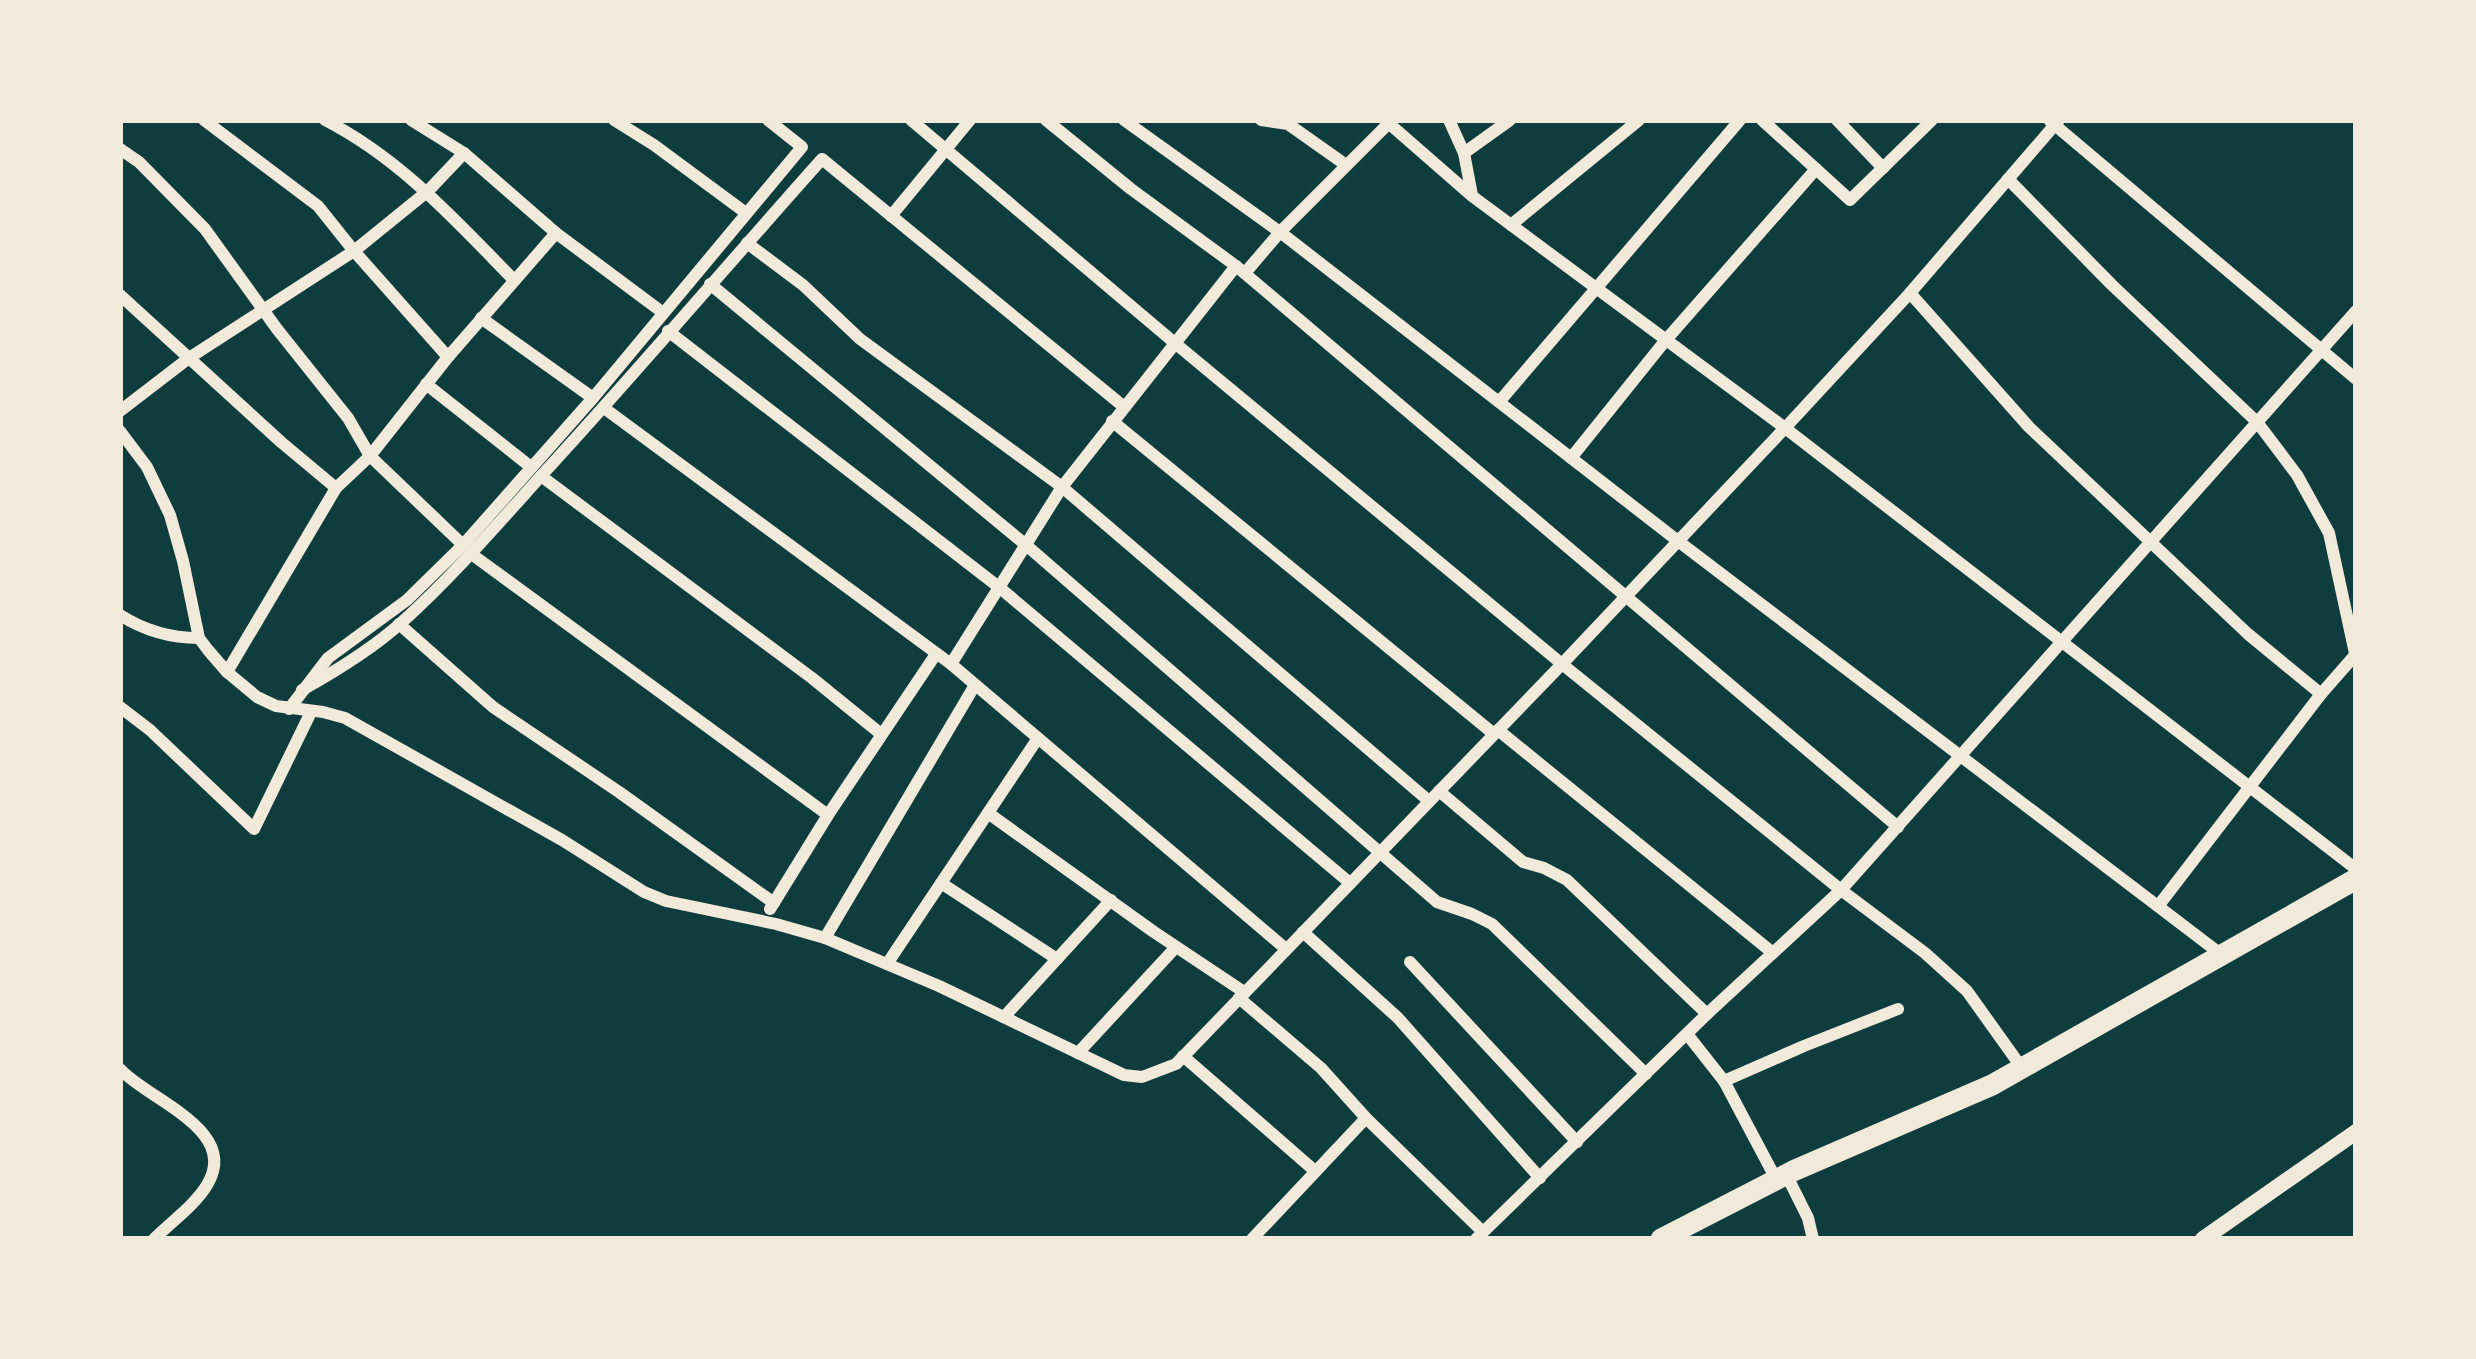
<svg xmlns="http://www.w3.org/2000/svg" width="2476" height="1359" viewBox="0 0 2476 1359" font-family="Overpass,sans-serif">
	<rect width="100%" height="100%" fill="#0f3d3e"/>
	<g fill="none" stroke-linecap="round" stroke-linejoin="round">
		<g stroke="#f1e9da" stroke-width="12">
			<path d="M 204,120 L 318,206 L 354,251 L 448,357"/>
			<path d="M 325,120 C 401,159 455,220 514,280"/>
			<path d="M 411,120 L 464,153 L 556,233 L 662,312"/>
			<path d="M 614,120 L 654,145 L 746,213"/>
			<path d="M 911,120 L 1176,344 L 1562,664 L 1841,890 L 1925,953 L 1967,991 L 2022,1068"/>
			<path d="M 1046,120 L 1131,189 L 1236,266 L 1898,827"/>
			<path d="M 1124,120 L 1280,232 L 1678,541 L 2222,955"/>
			<path d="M 1261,120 L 1288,124 L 1346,165"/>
			<path d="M 1385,120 L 1472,196 L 1785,428 L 2356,869"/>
			<path d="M 1449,120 L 1464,153 L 1472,195"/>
			<path d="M 1837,120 L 1883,168"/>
			<path d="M 2050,121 L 2356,379"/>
			<path d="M 120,149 L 139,162 L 205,229 L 277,329 L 348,418 L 370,456 L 463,545"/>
			<path d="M 1464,153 L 1510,120"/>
			<path d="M 1816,169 L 1850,200 L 1932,120"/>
			<path d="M 2008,179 L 2112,285 L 2257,422 L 2297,475 L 2329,533 L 2356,658"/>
			<path d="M 891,216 L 970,120"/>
			<path d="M 1511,225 L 1639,120"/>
			<path d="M 747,243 L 803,285 L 860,339 L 1062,487 L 1429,801"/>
			<path d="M 1245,273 L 1280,232 L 1389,123"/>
			<path d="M 710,284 L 1026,545 L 1437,902 L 1472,914 L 1492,924 L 1646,1074"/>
			<path d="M 1910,293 L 2029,427 L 2248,634 L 2321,694"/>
			<path d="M 120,295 L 281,442 L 336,488"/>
			<path d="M 481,318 L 593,398"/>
			<path d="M 668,331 L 1000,588 L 1350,883"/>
			<path d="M 426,384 L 531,467"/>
			<path d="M 1499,402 L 1740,120"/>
			<path d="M 604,408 L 951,664 L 1286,949"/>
			<path d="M 120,411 L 189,358 L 354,251 L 428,191 L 464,153"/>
			<path d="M 1112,421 L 1494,734"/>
			<path d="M 120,431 L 147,467 L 170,515 L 183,561 L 199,638 L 208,650 L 227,672 L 257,697 L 276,706 L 323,712 L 345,718 L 562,840 L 644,892 L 666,901 L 776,924 L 825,938 L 939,986 L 1124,1075 L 1142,1077 L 1176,1064 L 1562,664 L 1785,428 L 1910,293 L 2059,120"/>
			<path d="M 1571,458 L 1665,341 L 1816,169 L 1762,120"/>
			<path d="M 541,476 L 812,678 L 881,734"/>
			<path d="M 470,553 L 828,815"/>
			<path d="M 120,615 C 145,631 170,638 199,638"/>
			<path d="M 399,624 L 493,707 L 619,792 L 774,903"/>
			<path d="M 951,664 L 1062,487 L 1236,266"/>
			<path d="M 227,672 L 336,488 L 370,456 L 448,357 L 556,233"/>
			<path d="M 302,690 C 336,671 372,649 401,623 C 451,578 496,526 541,476 C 637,372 728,264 822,159 L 1123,406"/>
			<path d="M 120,707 L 150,730 L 254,829 L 311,712"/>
			<path d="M 289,709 L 328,658 L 407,600 L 463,545 L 593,398 L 802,147 L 768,120"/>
			<path d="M 1498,730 L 1773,953"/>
			<path d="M 1439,791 L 1523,862 L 1544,868 L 1567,880 L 1707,1014"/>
			<path d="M 988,813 L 1154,932 L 1244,992"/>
			<path d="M 941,883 L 1057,959"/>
			<path d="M 2159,905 L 2321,694 L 2356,654"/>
			<path d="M 770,909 L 828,815 L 936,654"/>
			<path d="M 1303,932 L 1398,1018 L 1540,1178"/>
			<path d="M 825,938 L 975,685"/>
			<path d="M 1410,962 L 1577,1142"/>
			<path d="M 887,964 L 1038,738"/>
			<path d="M 1239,998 L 1321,1068 L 1366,1118 L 1483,1232"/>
			<path d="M 1004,1017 L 1111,900"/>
			<path d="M 1687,1034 L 1724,1081 L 1776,1179"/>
			<path d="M 1078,1053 L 1176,947"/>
			<path d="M 1183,1056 L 1315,1171"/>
			<path d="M 120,1069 C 148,1100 241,1130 207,1185 C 195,1205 171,1222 154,1239"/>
			<path d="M 1724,1081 L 1804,1046 L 1898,1009"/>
			<path d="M 1786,1174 L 1808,1218 L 1813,1239"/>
			<path d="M 1252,1239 L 1366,1118"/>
			<path d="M 1476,1239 L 1707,1014 L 1841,890 L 2356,311"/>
		</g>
		<path stroke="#f1e9da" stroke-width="16" d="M 2203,1239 L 2356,1132"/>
		<path stroke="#f1e9da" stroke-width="21" d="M 1661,1239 L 1793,1171 L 1992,1085 L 2356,879"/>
	</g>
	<rect width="2476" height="1359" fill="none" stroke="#f1e9da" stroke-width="246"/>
</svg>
